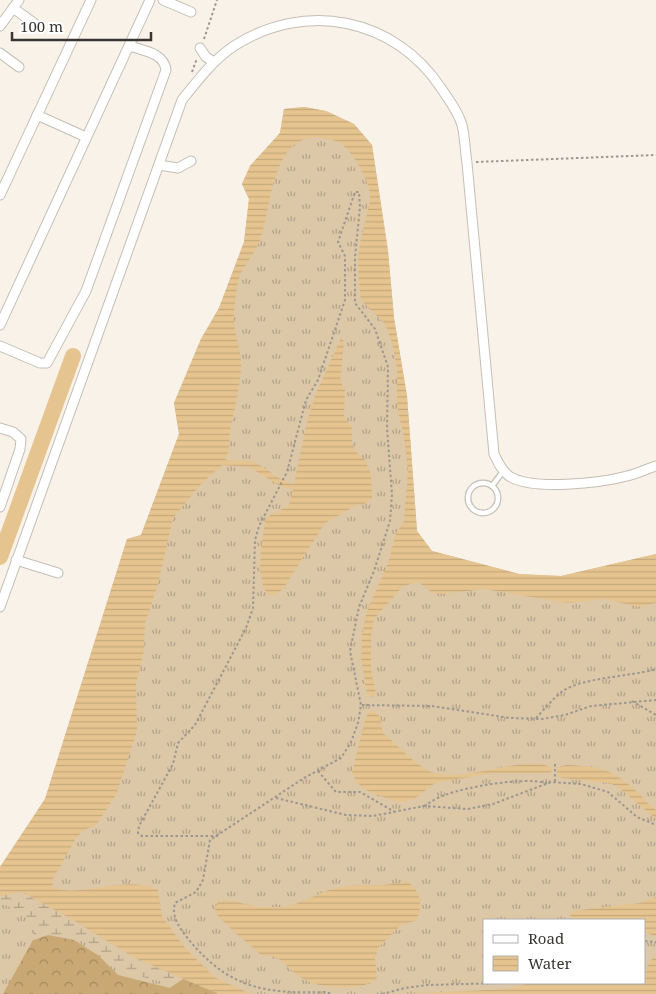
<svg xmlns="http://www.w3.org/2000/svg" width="656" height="994" viewBox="0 0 656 994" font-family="'Noto Serif',serif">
	<defs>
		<pattern id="grass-tufts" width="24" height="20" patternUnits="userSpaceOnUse" patternTransform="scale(1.25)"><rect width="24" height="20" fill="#dcc7a7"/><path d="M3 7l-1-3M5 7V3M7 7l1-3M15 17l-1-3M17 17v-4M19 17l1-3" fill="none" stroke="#b3a289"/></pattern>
		<pattern id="forest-crowns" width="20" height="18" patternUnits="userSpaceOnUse" patternTransform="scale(1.25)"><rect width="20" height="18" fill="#c9a873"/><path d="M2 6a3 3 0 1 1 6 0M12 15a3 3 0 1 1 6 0" fill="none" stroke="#a48a5f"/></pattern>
		<pattern id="wetland-marsh" width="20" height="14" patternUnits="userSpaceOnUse" patternTransform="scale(1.25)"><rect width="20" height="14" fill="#dcc7a7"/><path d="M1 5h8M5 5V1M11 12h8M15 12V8" fill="none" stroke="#b3a289"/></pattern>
		<pattern id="water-rules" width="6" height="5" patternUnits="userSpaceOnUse" patternTransform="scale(1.25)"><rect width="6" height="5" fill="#e6c48f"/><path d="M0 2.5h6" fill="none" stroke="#c6a97c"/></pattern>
	</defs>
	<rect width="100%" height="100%" fill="#f9f2e9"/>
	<path fill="url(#grass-tufts)" fill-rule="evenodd" d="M 304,107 L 326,111 L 354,124 L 372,145 L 388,251 L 394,318 L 407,396 L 417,531 L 432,551 L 519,574 L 561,576 L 656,554 L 656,994 L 0,994 L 0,867 L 45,799 L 127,539 L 141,535 L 179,434 L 174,403 L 201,339 L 219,308 L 244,242 L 249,199 L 242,184 L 250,166 L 280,133 L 284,109 ZM 485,920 L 645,920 L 645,983 L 485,983 Z"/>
	<path fill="url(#forest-crowns)" d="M 48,935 L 74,940 L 99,956 L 118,975 L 170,988 L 183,979 L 220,994 L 3,994 L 33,940 Z"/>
	<path fill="url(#wetland-marsh)" d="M 21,892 L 73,920 L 135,958 L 183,979 C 126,994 102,930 48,935 C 43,936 37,939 33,940 L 35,925 C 27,915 13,906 0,904 L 0,896 Z"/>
	<g fill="url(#water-rules)">
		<path d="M 304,107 L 326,111 L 354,124 L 372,145 L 388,251 L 394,318 L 407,396 L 417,531 L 432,551 L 519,574 L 561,576 L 656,554 L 656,603 L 638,607 L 605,599 L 567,603 L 484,589 L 444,594 L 433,593 L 418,582 L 403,586 L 374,619 L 371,635 L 371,670 L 376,693 L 373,697 L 367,694 L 361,658 L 362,634 L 367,611 L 389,561 L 396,533 L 404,521 L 408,471 L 405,443 L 397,405 L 397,368 L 392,342 L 385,324 L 361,300 C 359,284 357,266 359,250 C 361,233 368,216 370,198 C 371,182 353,152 340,143 C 335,140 327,139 322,138 C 272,131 272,205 261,237 C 256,252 247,261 241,273 C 236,284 236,299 234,311 C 232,328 240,345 241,363 C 241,384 235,405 231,426 C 228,438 231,448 225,459 C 234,463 243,459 252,462 C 268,467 278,481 294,484 L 307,422 L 315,396 L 342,336 L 344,344 L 340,381 L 345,390 L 344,416 L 352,428 L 352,443 L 355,451 L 365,460 L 371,474 L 372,498 L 364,504 L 357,505 L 325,523 L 283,589 L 274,595 L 267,594 C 255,572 262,542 266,518 L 289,505 L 293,489 L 280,486 L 249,467 L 222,465 L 200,485 L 173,518 L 158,584 L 145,623 L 144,650 L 136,684 L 137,731 L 116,795 L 96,825 L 84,830 L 76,838 L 52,881 L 53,887 C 77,899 127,874 158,890 L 162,916 L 185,948 L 214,977 L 251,994 L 219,994 L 135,958 L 73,920 L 22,892 L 0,896 L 0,867 L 45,799 L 127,539 L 141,535 L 179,434 L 174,403 L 201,339 L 219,308 L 244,242 L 249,199 L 242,184 L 250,166 L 280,133 L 284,109 Z"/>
		<path d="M 370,711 L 375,711 L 380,717 L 383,733 C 398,745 415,766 434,773 C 464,783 527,753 552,768 L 552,771 L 550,773 L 494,773 L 435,783 L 414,799 L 404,802 L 394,801 L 366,790 L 356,782 L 352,772 L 366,717 Z"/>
		<path d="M 566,765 C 597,766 613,769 636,791 C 643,797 648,805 656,810 L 656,819 L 617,786 L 608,783 L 562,778 L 557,775 L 557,768 Z"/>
		<path d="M 407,881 C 421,893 423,902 417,920 L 401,925 L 378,948 L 375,959 L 377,978 C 363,993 316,989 300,977 C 283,965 284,956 261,955 C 253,946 215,919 215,909 C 215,907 217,904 218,902 C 232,897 245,906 260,907 C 266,907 273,907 279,907 C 302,906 319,890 342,887 C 363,883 387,888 407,881 Z"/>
		<path d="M 656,897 L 656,936 L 645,933 L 645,920 L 576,920 L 570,916 L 572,911 L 640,903 Z"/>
		<path d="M 656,956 L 656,994 L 404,994 L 507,989 L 529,983 L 645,983 C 645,972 646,962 656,956 Z"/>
	</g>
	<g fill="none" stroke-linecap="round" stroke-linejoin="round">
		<path stroke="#e6c48f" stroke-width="16" d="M 0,557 L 73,356"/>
		<defs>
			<g id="service">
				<circle cx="483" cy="498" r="15"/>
				<path d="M 492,486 L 504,470"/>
			</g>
			<g id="minor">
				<path d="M 163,0 L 191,12"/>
				<path d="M 13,8 L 38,26"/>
				<path d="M 0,26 L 19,0"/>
				<path d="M 200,48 L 206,57 L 214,62"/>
				<path d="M 0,53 L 19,67"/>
				<path d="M 37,115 L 86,137"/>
				<path d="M 159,165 L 178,168 L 191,161"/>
				<path d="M 0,195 L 91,0"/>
				<path d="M 0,325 L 150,0"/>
				<path d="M 0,346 L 40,363 L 47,363 L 86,291 L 166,70 C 164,53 144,51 130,46"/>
				<path d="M 0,428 L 13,432 L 21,439 L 20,449 L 0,507"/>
				<path d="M 16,560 L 58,573"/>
				<path d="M 0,607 L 182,100 C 198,80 213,60 234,46 C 305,0 395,18 441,88 C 449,100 458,111 462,125 C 465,137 465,150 467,163 L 494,454 C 498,462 501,470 509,476 C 532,491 601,483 627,476 C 637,474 646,469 656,466"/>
			</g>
		</defs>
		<use href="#service" stroke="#c4beb5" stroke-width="7"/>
		<use href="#minor" stroke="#c4beb5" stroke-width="11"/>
		<g stroke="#9b9790" stroke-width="2" stroke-dasharray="2.5 2.5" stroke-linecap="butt">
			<path d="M 204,39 L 217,0"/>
			<path d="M 192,72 L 197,58"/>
			<path d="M 476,162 L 656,155"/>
			<path d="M 632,701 L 656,715"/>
			<path d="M 362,705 L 432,706 L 510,718 L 542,719 L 565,715 L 591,706 L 656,700"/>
			<path d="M 536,718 C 544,710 553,698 563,691 C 584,677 629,677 656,669"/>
			<path d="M 555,764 L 555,783"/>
			<path d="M 318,771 L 336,792 L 360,792 L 395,812"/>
			<path d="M 276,798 L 346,815 L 373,816 L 424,806 L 468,809 L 493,804 L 551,782 L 581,784 L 608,792 L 637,817 L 656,825"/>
			<path d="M 424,806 C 431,802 438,797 445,795 C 469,786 524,777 547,783"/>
			<path d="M 218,836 L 142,836 L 138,833 L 139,826 L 173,764 L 178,743 L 195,725 L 246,628 L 253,608 L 255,540 L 259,526 L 287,472 L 306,400 L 318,380 L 345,300 L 345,256 L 338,242 L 355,192 L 359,192 L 360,207 L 355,257 L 355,303 L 375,329 L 388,367 L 387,428 L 392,495 L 390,521 L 374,571 L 359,607 L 350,651 L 361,705 L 358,723 L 351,742 L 341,758 L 304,778 L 210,840 L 203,880 L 196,892 L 175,903 C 171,918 180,928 189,940 C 229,988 264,994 325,992 L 332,994"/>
			<path d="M 645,941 L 656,942"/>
			<path d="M 382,994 L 405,988 L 427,985 L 503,983"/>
		</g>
		<use href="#service" stroke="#fff" stroke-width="4.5"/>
		<use href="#minor" stroke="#fff" stroke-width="9"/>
	</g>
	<rect x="483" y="919" width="162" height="65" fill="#ffffff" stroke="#afafad"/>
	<rect x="493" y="935" width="25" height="8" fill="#ffffff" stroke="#afafad"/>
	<text x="528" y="944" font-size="15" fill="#383632">Road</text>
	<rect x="493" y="956" width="25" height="15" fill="url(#water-rules)" stroke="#afafad"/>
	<text x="528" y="969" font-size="15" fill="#383632">Water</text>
	<path d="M12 32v8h139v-8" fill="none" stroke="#383632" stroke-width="2.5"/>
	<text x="20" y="32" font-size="15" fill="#383632" stroke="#ffffff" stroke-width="4" paint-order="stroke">100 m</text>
</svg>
